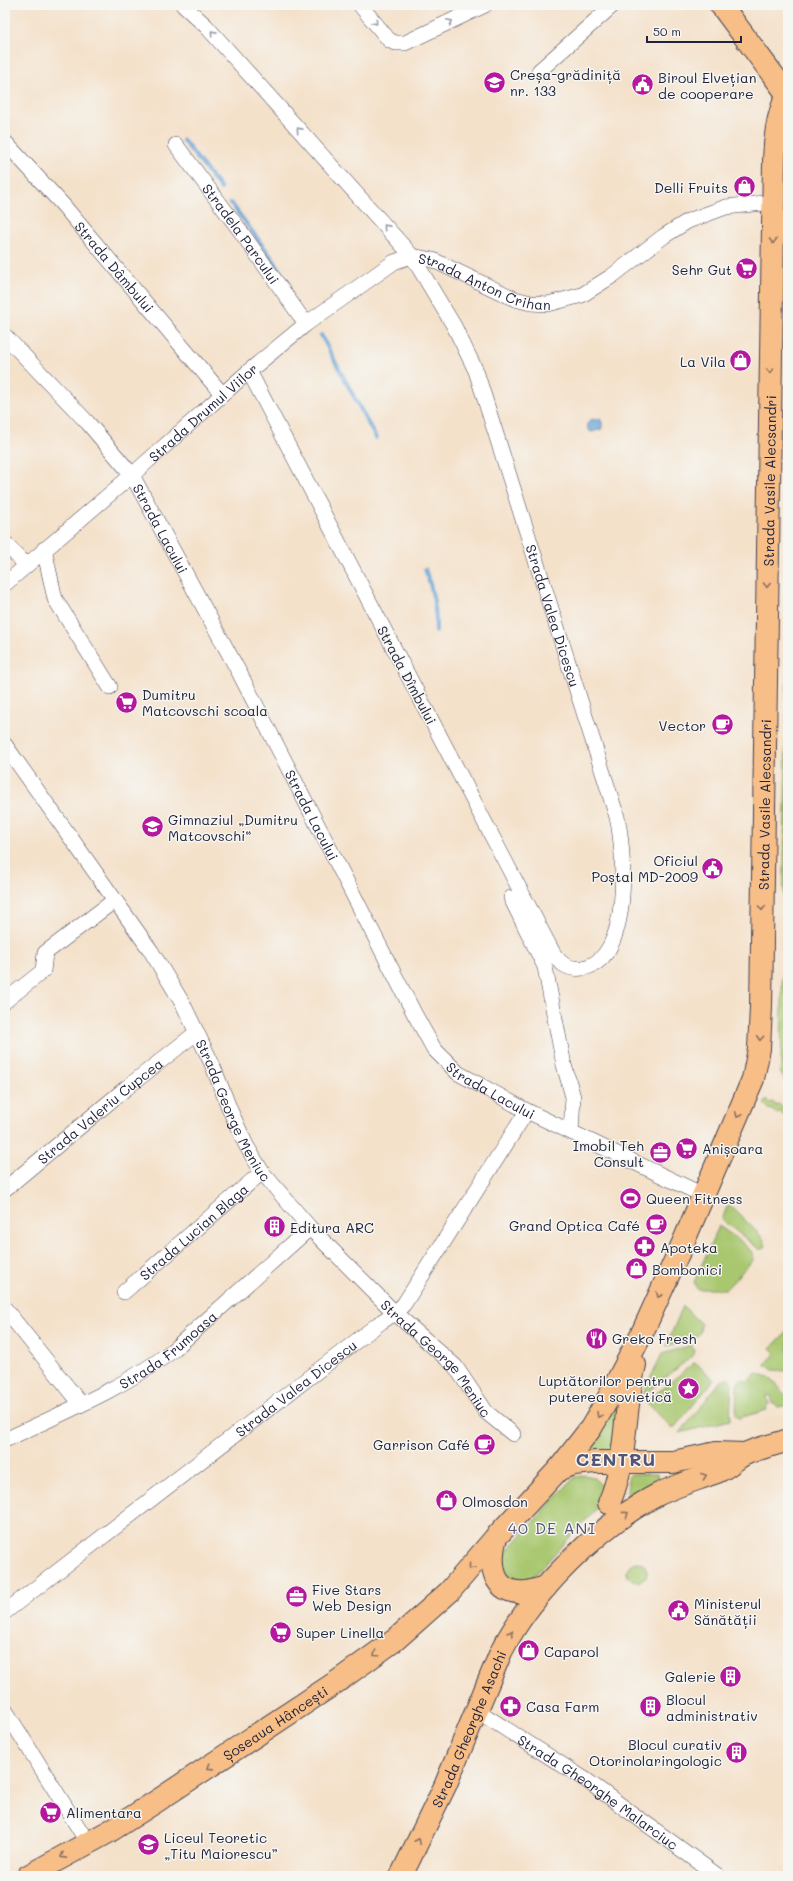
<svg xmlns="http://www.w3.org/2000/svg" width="793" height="1881" viewBox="0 0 793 1881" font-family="Mali,sans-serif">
	<rect width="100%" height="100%" fill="#f6f6f2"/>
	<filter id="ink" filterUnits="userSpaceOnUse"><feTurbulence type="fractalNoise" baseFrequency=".025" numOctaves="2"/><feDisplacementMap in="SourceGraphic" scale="8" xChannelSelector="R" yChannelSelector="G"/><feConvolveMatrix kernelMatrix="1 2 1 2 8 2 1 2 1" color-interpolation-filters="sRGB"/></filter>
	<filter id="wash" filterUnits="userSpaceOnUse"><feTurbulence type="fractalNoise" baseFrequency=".012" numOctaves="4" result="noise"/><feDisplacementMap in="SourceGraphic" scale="16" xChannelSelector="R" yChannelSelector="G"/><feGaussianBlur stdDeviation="0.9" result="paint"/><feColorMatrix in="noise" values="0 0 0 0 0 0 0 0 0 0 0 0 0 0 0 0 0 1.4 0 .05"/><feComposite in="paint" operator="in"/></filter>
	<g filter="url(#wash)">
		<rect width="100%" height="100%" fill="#f4e1ca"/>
		<g fill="#a8c76e" stroke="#657454">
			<path d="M 787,682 L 788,683 L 788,1085 L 780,1072 L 781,1070 Z"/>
			<path d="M 767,1100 L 769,1103 L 773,1102 L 776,1106 L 779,1104 L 788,1113 L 788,1120 L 779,1111 L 777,1114 L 771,1109 L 770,1110 L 764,1104 Z"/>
			<path d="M 730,1205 L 763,1238 L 766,1246 L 763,1249 L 759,1249 L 722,1220 L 727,1207 Z"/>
			<path d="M 719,1226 C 728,1233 754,1247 754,1259 L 726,1289 L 697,1289 L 694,1282 Z"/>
			<path d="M 683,1306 L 701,1324 L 700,1333 L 694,1339 L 666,1346 Z"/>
			<path d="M 788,1330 L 788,1371 L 773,1370 L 765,1364 L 776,1353 L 771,1348 Z"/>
			<path d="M 692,1345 L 694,1352 L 691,1357 L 644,1395 L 644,1391 L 662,1354 Z"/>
			<path d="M 695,1362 L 714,1380 L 673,1429 L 646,1402 Z"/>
			<path d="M 756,1373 L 769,1377 L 788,1397 L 788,1405 L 778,1407 L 775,1404 L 773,1404 L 771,1395 L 767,1396 L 769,1405 L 766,1408 L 767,1410 L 739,1418 L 736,1415 L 737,1383 L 742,1379 L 747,1382 Z"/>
			<path d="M 728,1378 L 732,1383 L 730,1420 L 680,1433 L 720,1382 Z"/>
			<path d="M 615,1406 L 619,1408 L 611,1450 L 608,1451 L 587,1449 Z"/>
			<path d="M 631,1474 L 657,1474 L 659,1484 L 627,1500 L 628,1476 Z"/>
			<path d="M 585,1475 L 593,1477 L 602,1486 L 601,1503 L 598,1507 L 533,1577 C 516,1587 496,1572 505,1553 L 572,1480 L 576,1477 Z"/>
			<circle cx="637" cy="1572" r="10"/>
		</g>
		<path fill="#68a4d8" stroke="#45638a" d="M 600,418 L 602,422 L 602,429 L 592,432 L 588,430 L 587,424 L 590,420 Z"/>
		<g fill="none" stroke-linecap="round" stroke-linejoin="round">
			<g stroke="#68a4d8" stroke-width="4">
				<path d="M 183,140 L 221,189"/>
				<path d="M 231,203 L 275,262 L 284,280"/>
				<path d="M 321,335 L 376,438"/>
				<path d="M 425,569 C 433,590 437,609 436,632"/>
			</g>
		</g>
	</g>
	<g filter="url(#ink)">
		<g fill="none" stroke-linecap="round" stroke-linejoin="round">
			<defs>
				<g id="minor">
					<path id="s1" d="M 183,5 L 206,26 L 412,256 L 454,326 L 476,371 L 617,817 C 625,853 632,959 583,968 C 569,970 561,965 553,953 L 249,371"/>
					<path d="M 360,5 L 389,40 L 395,43 L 405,43 L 485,5"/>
					<path d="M 539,71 L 613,5"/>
					<path id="s2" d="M 5,142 L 63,205 L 222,394"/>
					<path id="s3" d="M 176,145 L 239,229 L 306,324"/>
					<path id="s4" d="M 5,336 L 88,423 L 132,475 L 240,674 L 414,1013 L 434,1049 L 458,1073 L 527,1111 L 703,1195"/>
					<path d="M 5,543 L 26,565"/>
					<path d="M 44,549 L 55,599 L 110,687"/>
					<path id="s5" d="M 5,584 L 132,475 L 249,371 L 306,324 L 394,262 L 412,256 L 433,260 L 515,299 L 531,303 L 548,304 L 582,295 L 612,276 L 664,236 L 688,221 L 726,207 L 773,202"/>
					<path id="s6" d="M 5,745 L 151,951 L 183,1004 L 212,1064 L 230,1110 L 246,1145 L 262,1172 L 310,1228 L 395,1313 L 455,1366 L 486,1412 L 513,1434"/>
					<path d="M 511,898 L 545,967 L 564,1065 L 573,1097 L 571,1132"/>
					<path d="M 5,1001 L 43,971 L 45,953 L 115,900"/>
					<path id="s7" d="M 5,1189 L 125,1089 L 196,1033"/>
					<path id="s8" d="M 124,1292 L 262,1172"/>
					<path d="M 5,1309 L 81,1404"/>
					<path id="s9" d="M 5,1440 C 62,1413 122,1389 172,1351 L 310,1228"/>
					<path id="s10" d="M 5,1612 L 381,1322 L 395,1313 L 404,1304 L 527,1111"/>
					<path d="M 5,1710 L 88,1843"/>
					<path id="s11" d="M 476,1710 L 586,1780 L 718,1876"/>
				</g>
				<g id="primary">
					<path d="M 721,5 L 788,95"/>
					<path d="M 559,1469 L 574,1464 L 595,1462 L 673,1462 L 716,1453 L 744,1454"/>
					<path d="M 609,1503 C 628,1460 623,1410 635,1365"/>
					<path d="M 496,1537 C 489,1563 491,1596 527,1592 C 533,1591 540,1589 546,1587"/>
					<path id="s12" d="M 28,1876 L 110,1831 L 157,1801 L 338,1681 L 395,1640 L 449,1592 L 496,1537 L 559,1469 L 591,1428 L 609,1397 L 643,1331 L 683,1243 L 753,1079 L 759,1049 L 761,1007 L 774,161 C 775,137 777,117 787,95"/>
					<path id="s13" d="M 401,1876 L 445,1786 L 501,1652 C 530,1594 599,1525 657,1495 C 677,1485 699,1479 719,1471 C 729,1467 736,1458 745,1454 C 758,1448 774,1445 788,1440"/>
				</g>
			</defs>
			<use href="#minor" stroke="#423f50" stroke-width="16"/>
			<use href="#primary" stroke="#423f50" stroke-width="24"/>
			<use href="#minor" stroke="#fff" stroke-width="15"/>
			<use href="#primary" stroke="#f7be87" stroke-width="22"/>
		</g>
		<defs><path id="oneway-chevron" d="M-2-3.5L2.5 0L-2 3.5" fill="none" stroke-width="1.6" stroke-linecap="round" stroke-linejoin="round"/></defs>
		<g stroke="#9c9ca7">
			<use href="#oneway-chevron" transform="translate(375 22) rotate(51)"/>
			<use href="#oneway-chevron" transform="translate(450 22) rotate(-26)"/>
			<use href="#oneway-chevron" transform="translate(213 33) rotate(-132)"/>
			<use href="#oneway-chevron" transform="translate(299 130) rotate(-132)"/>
			<use href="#oneway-chevron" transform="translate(386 227) rotate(-132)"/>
		</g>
		<g stroke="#8c7061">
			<use href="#oneway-chevron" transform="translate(773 241) rotate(91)"/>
			<use href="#oneway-chevron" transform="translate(770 371) rotate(91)"/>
			<use href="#oneway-chevron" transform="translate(767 585) rotate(91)"/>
			<use href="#oneway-chevron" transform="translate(762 908) rotate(91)"/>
			<use href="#oneway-chevron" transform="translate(760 1038) rotate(94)"/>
			<use href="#oneway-chevron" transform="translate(738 1115) rotate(114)"/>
			<use href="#oneway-chevron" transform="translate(659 1295) rotate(115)"/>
			<use href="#oneway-chevron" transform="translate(599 1415) rotate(121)"/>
			<use href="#oneway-chevron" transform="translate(704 1476) rotate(-20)"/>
			<use href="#oneway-chevron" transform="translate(626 1514) rotate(-37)"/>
			<use href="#oneway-chevron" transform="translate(471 1567) rotate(130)"/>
			<use href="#oneway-chevron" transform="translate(511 1633) rotate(-60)"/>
			<use href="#oneway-chevron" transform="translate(376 1654) rotate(145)"/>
			<use href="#oneway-chevron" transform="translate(210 1767) rotate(147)"/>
			<use href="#oneway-chevron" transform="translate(418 1841) rotate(-64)"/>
			<use href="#oneway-chevron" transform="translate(63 1856) rotate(151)"/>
		</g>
	</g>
	<defs>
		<symbol id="school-disc" viewBox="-11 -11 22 22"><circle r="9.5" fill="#b5179e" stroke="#f6f6f2"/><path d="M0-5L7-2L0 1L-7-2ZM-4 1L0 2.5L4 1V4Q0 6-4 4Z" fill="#fff"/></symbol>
		<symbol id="civic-disc" viewBox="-11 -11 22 22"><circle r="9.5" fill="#b5179e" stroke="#f6f6f2"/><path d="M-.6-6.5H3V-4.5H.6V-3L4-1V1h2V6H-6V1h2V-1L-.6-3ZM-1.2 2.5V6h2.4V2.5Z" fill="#fff"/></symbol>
		<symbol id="shop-disc" viewBox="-11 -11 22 22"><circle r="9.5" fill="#b5179e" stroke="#f6f6f2"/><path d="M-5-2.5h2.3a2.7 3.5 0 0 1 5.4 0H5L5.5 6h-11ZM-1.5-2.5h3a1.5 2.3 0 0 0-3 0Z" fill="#fff"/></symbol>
		<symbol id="supermarket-disc" viewBox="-11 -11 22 22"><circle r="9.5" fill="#b5179e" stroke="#f6f6f2"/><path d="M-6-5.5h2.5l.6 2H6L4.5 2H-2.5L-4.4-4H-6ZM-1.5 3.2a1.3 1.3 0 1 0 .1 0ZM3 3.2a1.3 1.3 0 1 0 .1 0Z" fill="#fff"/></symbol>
		<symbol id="cafe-disc" viewBox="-11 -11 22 22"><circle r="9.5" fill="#b5179e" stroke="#f6f6f2"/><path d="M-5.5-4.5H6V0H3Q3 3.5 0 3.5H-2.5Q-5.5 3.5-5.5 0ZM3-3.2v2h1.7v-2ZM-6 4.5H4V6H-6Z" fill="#fff"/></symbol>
		<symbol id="office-disc" viewBox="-11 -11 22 22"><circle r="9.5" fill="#b5179e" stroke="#f6f6f2"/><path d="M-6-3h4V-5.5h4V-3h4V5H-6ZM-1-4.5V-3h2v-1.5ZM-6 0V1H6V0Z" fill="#fff"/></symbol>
		<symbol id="stadium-disc" viewBox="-11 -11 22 22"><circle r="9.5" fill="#b5179e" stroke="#f6f6f2"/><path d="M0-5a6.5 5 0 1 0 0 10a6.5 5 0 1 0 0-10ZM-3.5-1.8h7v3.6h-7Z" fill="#fff"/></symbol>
		<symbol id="building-disc" viewBox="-11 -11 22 22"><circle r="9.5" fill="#b5179e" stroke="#f6f6f2"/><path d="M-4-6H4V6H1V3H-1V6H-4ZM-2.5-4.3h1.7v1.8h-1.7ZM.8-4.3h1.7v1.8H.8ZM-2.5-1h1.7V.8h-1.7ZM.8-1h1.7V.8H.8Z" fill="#fff"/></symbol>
		<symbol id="pharmacy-disc" viewBox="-11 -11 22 22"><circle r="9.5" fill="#b5179e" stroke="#f6f6f2"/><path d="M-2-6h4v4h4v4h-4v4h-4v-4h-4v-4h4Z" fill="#fff"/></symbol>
		<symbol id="restaurant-disc" viewBox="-11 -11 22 22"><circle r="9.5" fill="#b5179e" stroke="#f6f6f2"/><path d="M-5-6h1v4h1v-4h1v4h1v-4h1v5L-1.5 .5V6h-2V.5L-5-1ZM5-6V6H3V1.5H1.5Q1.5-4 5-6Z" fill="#fff"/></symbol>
		<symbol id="sight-disc" viewBox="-11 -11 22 22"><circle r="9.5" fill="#b5179e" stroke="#f6f6f2"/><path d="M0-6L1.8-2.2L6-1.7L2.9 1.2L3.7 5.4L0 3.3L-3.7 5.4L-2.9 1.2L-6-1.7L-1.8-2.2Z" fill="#fff"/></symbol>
	</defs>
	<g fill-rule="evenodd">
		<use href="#school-disc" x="482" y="70" width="25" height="25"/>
		<use href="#civic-disc" x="630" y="72" width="25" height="25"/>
		<use href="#shop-disc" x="732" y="174" width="25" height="25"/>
		<use href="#supermarket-disc" x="734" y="256" width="25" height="25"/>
		<use href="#shop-disc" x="728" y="348" width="25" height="25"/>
		<use href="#supermarket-disc" x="114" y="690" width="25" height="25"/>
		<use href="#cafe-disc" x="710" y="712" width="25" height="25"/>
		<use href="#school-disc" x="140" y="814" width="25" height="25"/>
		<use href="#civic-disc" x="700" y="856" width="25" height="25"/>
		<use href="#supermarket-disc" x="674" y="1136" width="25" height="25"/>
		<use href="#office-disc" x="648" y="1140" width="25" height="25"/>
		<use href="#stadium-disc" x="618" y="1186" width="25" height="25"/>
		<use href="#cafe-disc" x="644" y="1212" width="25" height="25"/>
		<use href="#building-disc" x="262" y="1214" width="25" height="25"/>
		<use href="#pharmacy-disc" x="632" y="1234" width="25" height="25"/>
		<use href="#shop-disc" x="624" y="1256" width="25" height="25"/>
		<use href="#restaurant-disc" x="584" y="1326" width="25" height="25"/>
		<use href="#sight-disc" x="676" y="1376" width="25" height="25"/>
		<use href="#cafe-disc" x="472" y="1432" width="25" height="25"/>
		<use href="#shop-disc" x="434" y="1488" width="25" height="25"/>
		<use href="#office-disc" x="284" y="1584" width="25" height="25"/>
		<use href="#civic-disc" x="666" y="1598" width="25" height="25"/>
		<use href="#supermarket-disc" x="268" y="1620" width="25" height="25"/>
		<use href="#shop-disc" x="516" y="1638" width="25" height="25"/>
		<use href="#building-disc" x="718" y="1664" width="25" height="25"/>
		<use href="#pharmacy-disc" x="498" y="1694" width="25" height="25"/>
		<use href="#building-disc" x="638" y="1694" width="25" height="25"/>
		<use href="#building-disc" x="724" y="1740" width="25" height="25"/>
		<use href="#supermarket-disc" x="38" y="1800" width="25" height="25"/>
		<use href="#school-disc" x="136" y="1832" width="25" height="25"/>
	</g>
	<g text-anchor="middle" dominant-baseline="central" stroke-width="3" stroke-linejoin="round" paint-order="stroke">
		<g font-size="14" fill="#22223b" stroke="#f6f6f2" text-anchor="start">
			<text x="510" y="74">Creșa-grădiniță<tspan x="510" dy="16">nr. 133</tspan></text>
			<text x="658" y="77">Biroul Elvețian<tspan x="658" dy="16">de cooperare</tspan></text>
			<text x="728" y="187" text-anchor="end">Delli Fruits</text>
			<text x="732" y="269" text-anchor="end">Sehr Gut</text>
			<text x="726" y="361" text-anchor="end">La Vila</text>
			<text x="142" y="694">Dumitru<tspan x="142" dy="16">Matcovschi scoala</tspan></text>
			<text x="706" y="725" text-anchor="end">Vector</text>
			<text x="168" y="819">Gimnaziul „Dumitru<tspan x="168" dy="16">Matcovschi“</tspan></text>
			<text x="698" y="860" text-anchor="end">Oficiul<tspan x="698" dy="16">Poștal MD-2009</tspan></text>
			<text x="644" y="1145" text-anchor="end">Imobil Teh<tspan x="644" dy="16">Consult</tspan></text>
			<text x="702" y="1148">Anișoara</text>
			<text x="646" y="1198">Queen Fitness</text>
			<text x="640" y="1225" text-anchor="end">Grand Optica Café</text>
			<text x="290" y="1227">Editura ARC</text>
			<text x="660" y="1247">Apoteka</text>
			<text x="652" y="1269">Bombonici</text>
			<text x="612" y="1338">Greko Fresh</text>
			<text x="672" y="1380" text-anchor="end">Luptătorilor pentru<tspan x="672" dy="16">puterea sovietică</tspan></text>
			<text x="470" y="1444" text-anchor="end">Garrison Café</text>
			<text x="462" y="1501">Olmosdon</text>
			<text x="312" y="1589">Five Stars<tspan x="312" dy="16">Web Design</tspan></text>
			<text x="694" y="1603">Ministerul<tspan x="694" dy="16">Sănătății</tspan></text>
			<text x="296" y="1632">Super Linella</text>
			<text x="544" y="1651">Caparol</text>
			<text x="716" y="1676" text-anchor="end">Galerie</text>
			<text x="666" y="1699">Blocul<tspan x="666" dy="16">administrativ</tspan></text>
			<text x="526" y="1706">Casa Farm</text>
			<text x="722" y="1744" text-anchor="end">Blocul curativ<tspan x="722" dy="16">Otorinolaringologic</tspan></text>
			<text x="66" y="1812">Alimentara</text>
			<text x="164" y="1837">Liceul Teoretic<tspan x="164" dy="16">„Titu Maiorescu”</tspan></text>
		</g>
		<g font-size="14" fill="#22223b" stroke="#f6f6f2">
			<text stroke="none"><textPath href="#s3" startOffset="110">Stradela Parcului</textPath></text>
			<text stroke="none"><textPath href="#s2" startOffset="166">Strada Dâmbului</textPath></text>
			<text stroke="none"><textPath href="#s5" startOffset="602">Strada Anton Crihan</textPath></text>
			<text stroke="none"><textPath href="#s5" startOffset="262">Strada Drumul Viilor</textPath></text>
			<text stroke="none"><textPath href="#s12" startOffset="1710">Strada Vasile Alecsandri</textPath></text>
			<text stroke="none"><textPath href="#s4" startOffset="249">Strada Lacului</textPath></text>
			<text stroke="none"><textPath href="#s1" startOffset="728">Strada Valea Dicescu</textPath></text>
			<text transform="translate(407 675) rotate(62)">Strada Dîmbului</text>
			<text stroke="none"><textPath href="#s12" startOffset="1386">Strada Vasile Alecsandri</textPath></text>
			<text stroke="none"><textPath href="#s4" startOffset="573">Strada Lacului</textPath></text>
			<text stroke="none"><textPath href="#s4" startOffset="908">Strada Lacului</textPath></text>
			<text stroke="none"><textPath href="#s6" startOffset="432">Strada George Meniuc</textPath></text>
			<text stroke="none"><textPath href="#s7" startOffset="123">Strada Valeriu Cupcea</textPath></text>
			<text stroke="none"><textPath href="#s8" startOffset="92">Strada Lucian Blaga</textPath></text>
			<text stroke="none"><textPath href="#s9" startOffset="187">Strada Frumoasa</textPath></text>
			<text stroke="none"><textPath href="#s6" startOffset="756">Strada George Meniuc</textPath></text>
			<text stroke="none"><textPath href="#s10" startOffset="367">Strada Valea Dicescu</textPath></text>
			<text stroke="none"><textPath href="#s12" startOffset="291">Șoseaua Hâncești</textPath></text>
			<text stroke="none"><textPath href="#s13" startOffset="162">Strada Gheorghe Asachi</textPath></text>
			<text stroke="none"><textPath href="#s11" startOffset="147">Strada Gheorghe Malarciuc</textPath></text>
		</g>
		<g font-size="16" letter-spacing="1" fill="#565475" stroke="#f6f6f2">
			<text x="552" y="1527">40 DE ANI</text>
		</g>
		<g font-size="18" font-weight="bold" letter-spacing="1" fill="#565475" stroke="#f6f6f2">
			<text x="616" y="1459">CENTRU</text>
		</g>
	</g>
	<rect width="793" height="1881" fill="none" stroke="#f6f6f2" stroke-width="20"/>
	<path d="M647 36v6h94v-6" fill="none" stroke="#22223b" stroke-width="2"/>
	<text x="653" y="36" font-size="12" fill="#22223b" stroke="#f6f6f2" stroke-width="3" paint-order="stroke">50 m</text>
</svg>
